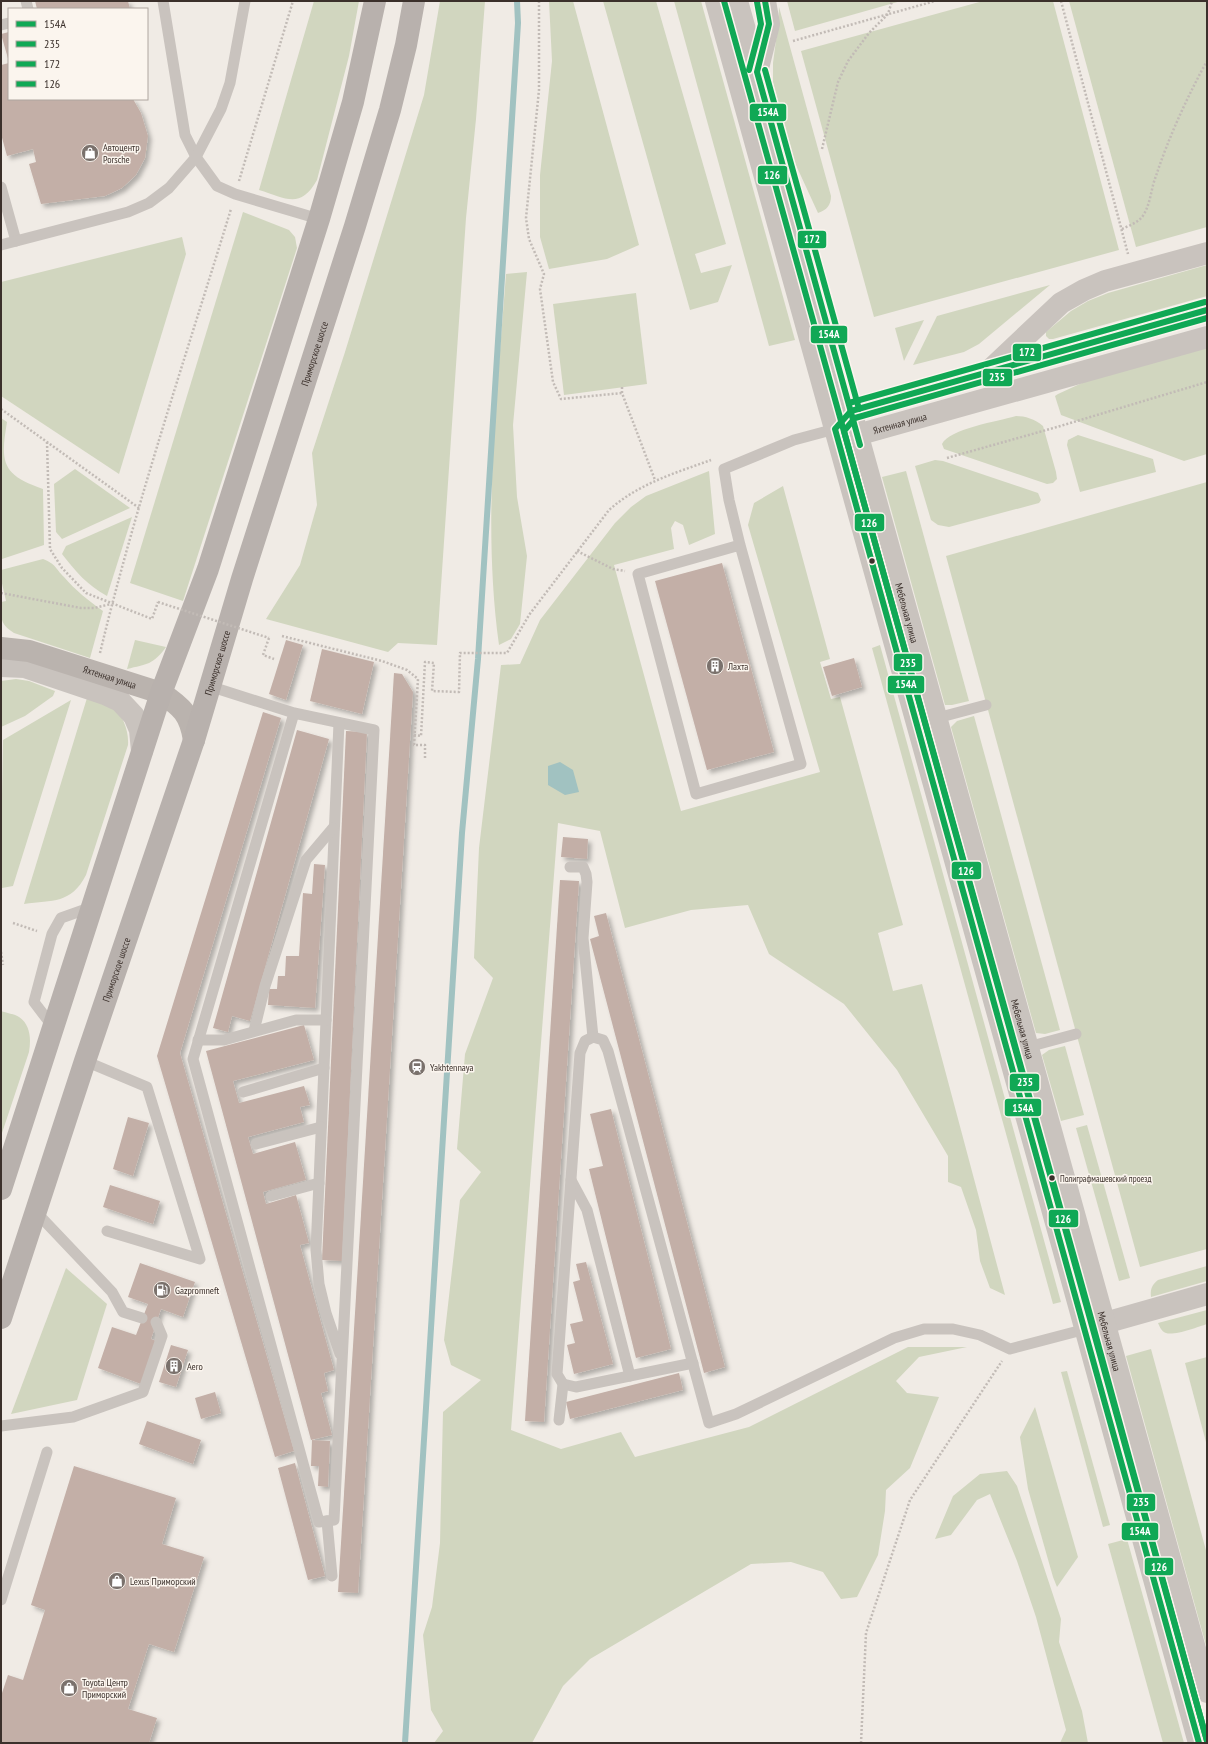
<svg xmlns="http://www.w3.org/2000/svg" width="1208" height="1744" viewBox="0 0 1208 1744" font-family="'PT Sans Narrow',sans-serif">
	<defs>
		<filter id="shadow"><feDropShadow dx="3.5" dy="3.5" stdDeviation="2" flood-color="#0004"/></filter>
	</defs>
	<rect width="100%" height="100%" fill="#f0ebe5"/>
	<g fill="#d1d6bf">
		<path d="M 314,1 L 359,1 L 349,56 L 317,180 C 300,210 286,198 259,190 Z"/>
		<path d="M 440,1 L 485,1 L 476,119 L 466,218 L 437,645 L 398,643 L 388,652 L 266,619 L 300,565 L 317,505 L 312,453 L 345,352 L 424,95 Z"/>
		<path d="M 549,1 L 573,1 L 639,245 L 607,259 L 549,269 L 540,237 L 540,175 L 552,61 Z"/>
		<path d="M 603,1 L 656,1 L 726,244 L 695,254 L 701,273 L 732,265 L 718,302 L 690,310 Z"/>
		<path d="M 674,1 L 701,1 L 795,340 L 769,346 Z"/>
		<path d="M 787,1 L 901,1 L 795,31 Z"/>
		<path d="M 983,1 L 1053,1 L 1119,250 L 874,317 L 801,51 Z"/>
		<path d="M 1069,1 L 1207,1 L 1207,227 L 1136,247 Z"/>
		<path d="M 779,7 L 831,196 C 831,205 827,210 818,213 L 795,163 L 773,83 L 773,63 L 778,25 Z"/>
		<path d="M 243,212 L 289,230 L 295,237 L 297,248 L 183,601 L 130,583 Z"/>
		<path d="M 182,237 L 186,254 L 119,474 L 1,396 L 1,282 Z"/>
		<path d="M 1207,265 L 1207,296 L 1053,339 L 1049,339 L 1046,336 L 1046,332 L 1071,311 L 1088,301 L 1108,293 Z"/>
		<path d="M 527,272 L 513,425 L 517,497 L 527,556 L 520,624 L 511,639 L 499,645 C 482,522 497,397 506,274 Z"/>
		<path d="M 1050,285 L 979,344 L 964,352 L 913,365 L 937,316 Z"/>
		<path d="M 636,293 L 647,384 L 564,395 L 553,304 Z"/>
		<path d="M 924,320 L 904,361 L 895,328 Z"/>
		<path d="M 1207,344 L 1207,454 L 1184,461 L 1061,415 L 1055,396 L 1058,394 L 1106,372 Z"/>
		<path d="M 1016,416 C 1025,416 1035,419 1043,426 L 1056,472 L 1057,479 L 1053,483 L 1047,484 L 944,449 L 942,444 C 949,429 999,421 1016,416 Z"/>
		<path d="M 1,418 L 7,422 C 0,463 2,475 43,489 L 44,545 L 2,559 Z"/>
		<path d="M 1078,435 L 1153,459 L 1156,472 L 1080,492 L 1067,445 L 1068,440 Z"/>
		<path d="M 935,460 L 943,461 L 1038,493 L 1041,500 L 1039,503 L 949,527 L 938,525 L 931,520 L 915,466 Z"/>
		<path d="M 75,469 L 130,508 L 62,539 L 56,532 L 54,484 Z"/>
		<path d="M 709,471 L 715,534 L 689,545 L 683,525 L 675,521 L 671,528 L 674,549 L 614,565 L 681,811 L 820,772 L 748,525 L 754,503 L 783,486 L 830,659 L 820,662 L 831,699 L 840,697 L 903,925 L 878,933 L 893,991 L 922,984 L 1005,1295 L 990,1288 L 980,1261 L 976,1230 L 961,1187 L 948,1182 L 948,1156 L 897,1070 L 844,1004 L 769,954 L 748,905 L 691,910 L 625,928 L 600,831 L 558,823 L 511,1430 L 561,1449 L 621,1432 L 635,1457 L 749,1427 L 908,1347 L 967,1347 L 919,1357 L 896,1381 L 907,1393 L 939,1397 L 910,1468 L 886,1490 L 885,1511 L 878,1555 L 857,1597 L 841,1599 L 823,1572 L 791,1562 L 751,1564 L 590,1659 L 563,1686 L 532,1743 L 434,1743 L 443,1731 L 431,1710 L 423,1635 L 432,1607 L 440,1543 L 443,1412 L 481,1380 L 451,1365 L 444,1340 L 460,1200 L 481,1172 L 457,1149 L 465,1054 L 493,978 L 474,958 L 479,848 L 501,665 L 520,664 L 540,620 L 615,523 L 631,507 L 646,496 Z"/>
		<path d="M 906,471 L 969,701 L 952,705 L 945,705 L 882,477 Z"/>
		<path d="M 1207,482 L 1207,1249 L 1140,1267 L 946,556 Z"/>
		<path d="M 132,517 L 107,596 C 87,585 76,572 62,554 L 66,546 Z"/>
		<path d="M 43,559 C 57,565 54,567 64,577 C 75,590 89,601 103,611 L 90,658 L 14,633 C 0,624 1,619 1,602 L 6,601 L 1,579 L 1,570 Z"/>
		<path d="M 135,640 L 166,647 C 153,665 147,664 127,669 Z"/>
		<path d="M 880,645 L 1061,1302 L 1053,1304 L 872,648 Z"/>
		<path d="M 16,679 L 29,681 L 55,691 L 53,696 L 25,716 L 1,727 L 1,681 Z"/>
		<path d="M 87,698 C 94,700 104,702 111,706 C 123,714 129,731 128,745 L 86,875 C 71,904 53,900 24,904 Z"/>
		<path d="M 71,700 L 13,886 L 2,888 L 1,795 L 2,795 L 3,740 Z"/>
		<path d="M 974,716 L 1060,1030 L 1045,1034 L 1036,1033 L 951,727 L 957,721 Z"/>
		<path d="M 1,1011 C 6,1013 15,1014 19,1017 C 31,1025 31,1040 29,1052 L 1,1136 Z"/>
		<path d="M 1065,1046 L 1084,1115 L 1061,1121 L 1042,1055 L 1049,1050 Z"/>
		<path d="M 1087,1125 L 1130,1278 L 1119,1281 L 1076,1128 Z"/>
		<path d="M 1207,1266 L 1207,1281 L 1151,1297 C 1150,1289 1152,1285 1158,1280 Z"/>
		<path d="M 66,1268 L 107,1304 L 77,1400 L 11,1414 Z"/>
		<path d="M 1207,1310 L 1207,1324 C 1198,1327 1174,1336 1166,1333 C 1161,1331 1160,1327 1158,1323 Z"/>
		<path d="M 1151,1349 L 1207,1554 L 1207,1649 L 1126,1356 Z"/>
		<path d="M 1207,1357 L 1207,1446 L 1185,1363 Z"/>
		<path d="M 1067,1371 L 1110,1525 L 1103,1527 L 1061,1372 Z"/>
		<path d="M 1035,1407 L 1078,1557 L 1057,1587 L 1053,1577 L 1028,1489 L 1020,1437 Z"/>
		<path d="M 1007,1471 L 1017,1486 L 1061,1619 L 1059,1642 L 1082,1711 L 1088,1743 L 1060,1743 L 1066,1730 L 1048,1662 L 1036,1617 L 1017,1561 L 990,1494 L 977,1500 L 951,1535 L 935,1539 L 953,1496 L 980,1474 Z"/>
		<path d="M 1127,1539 L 1184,1743 L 1163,1743 L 1108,1544 Z"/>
	</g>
	<path fill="#a1c2c1" d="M 560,762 L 573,770 L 579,792 L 565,795 L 548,785 L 548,766 Z"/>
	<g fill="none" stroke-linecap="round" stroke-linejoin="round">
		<path stroke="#a1c2c1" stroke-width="6" d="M 405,1743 L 462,833 L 478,659 L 518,23 L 517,1"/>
	</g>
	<g fill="#c3afa7" filter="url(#shadow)">
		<path d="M 35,1 L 128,1 L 130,9 L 37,9 Z"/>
		<path d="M 9,32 L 9,62 L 1,34 Z"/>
		<path d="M 9,63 L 9,99 L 133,99 L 141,113 L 148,136 L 145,158 L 136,175 L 122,188 L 105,196 L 41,204 L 29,164 L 36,162 L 33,149 L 7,156 L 1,134 L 1,65 Z"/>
		<path d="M 722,563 L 774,752 L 707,770 L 655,581 Z"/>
		<path d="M 286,640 L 303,645 L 286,700 L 269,694 Z"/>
		<path d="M 322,649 L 374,662 L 362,714 L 310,701 Z"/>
		<path d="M 854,658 L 862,687 L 832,696 L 823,667 Z"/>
		<path d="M 394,673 L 402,674 L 413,692 L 358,1593 L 338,1592 Z"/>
		<path d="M 263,712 L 281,718 L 180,1053 L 294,1451 L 275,1457 L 157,1056 Z"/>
		<path d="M 297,730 L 329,739 L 250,1021 L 232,1016 L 228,1032 L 213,1028 Z"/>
		<path d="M 346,731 L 367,732 L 342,1261 L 322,1260 Z"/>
		<path d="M 563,837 L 588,839 L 587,859 L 561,857 Z"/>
		<path d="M 314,864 L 325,865 L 315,1008 L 268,1005 L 269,989 L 277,989 L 278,976 L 285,976 L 286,956 L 299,956 L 303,893 L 312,894 Z"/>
		<path d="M 560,880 L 579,881 L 544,1422 L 525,1421 Z"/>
		<path d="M 606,913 L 725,1367 L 704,1373 L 590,939 L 599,936 L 594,916 Z"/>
		<path d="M 304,1025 L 314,1060 L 233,1081 L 239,1103 L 304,1086 L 310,1105 L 300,1107 L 304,1122 L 248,1137 L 253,1154 L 295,1142 L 306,1180 L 263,1192 L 266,1204 L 296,1195 L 309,1243 L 300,1245 L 334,1370 L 324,1373 L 328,1391 L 321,1393 L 332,1435 L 311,1440 L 206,1051 Z"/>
		<path d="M 611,1109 L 671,1349 L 636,1358 L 589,1169 L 603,1166 L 590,1114 Z"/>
		<path d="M 128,1117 L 149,1123 L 133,1176 L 113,1169 Z"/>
		<path d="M 110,1185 L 160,1201 L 153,1224 L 103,1207 Z"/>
		<path d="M 586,1262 L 613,1364 L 574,1374 L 567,1345 L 575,1343 L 570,1324 L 583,1321 L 573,1282 L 580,1280 L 576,1264 Z"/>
		<path d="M 140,1263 L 195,1282 L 183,1317 L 161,1309 L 151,1339 L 156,1341 L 141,1384 L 98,1368 L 112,1327 L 136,1335 L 148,1304 L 128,1297 Z"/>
		<path d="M 171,1345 L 188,1350 L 176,1387 L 159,1382 Z"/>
		<path d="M 679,1373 L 683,1390 L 570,1419 L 566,1402 Z"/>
		<path d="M 215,1392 L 221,1413 L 201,1419 L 195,1398 Z"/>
		<path d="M 147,1421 L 201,1440 L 193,1464 L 139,1444 Z"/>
		<path d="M 312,1440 L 330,1441 L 328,1487 L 318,1486 L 319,1466 L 311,1466 Z"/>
		<path d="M 295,1463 L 325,1576 L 308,1580 L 278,1468 Z"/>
		<path d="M 74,1466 L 176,1498 L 162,1544 L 204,1557 L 174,1652 L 149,1644 L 128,1709 L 157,1718 L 149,1743 L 1,1743 L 1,1696 L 8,1675 L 23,1680 L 45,1610 L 31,1605 Z"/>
	</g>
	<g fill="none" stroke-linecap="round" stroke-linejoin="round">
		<g stroke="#c2bbb6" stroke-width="2.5" stroke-dasharray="2 2" stroke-linecap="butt">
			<path d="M 539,1 L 539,90 L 526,218 L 529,239 L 544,274 L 540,289 L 553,382 L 561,399 L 622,393"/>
			<path d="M 1061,1 L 1128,254"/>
			<path d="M 793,41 L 935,1"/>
			<path d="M 822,149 L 838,82 L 848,61 L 869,33 L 888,14 L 892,1"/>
			<path d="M 239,181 L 293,1"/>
			<path d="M 1122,229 C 1130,225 1140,222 1144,214 C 1151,202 1151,188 1156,176 C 1168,139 1188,95 1207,61"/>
			<path d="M 622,387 L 622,393 L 655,480"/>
			<path d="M 1,409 L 139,508"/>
			<path d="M 47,442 L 50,549 L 62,568 L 86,593 L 152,619 L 158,602"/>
			<path d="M 947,458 L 1057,427 L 1207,382"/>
			<path d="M 577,551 L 613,569 L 625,571"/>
			<path d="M 1,593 L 81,608 L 94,608 L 111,604"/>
			<path d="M 282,636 L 382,661 L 407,670 L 418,679 L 414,745 L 425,745 L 425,760"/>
			<path d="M 269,638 L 263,655 L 274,659"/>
			<path d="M 100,653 C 136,503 186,356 231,209"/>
			<path d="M 414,735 L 421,736 L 425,662 L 434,663 L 432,691 L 459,692 L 460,653 L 507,653 L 529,615 L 609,510 C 638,484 675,473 711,460"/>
			<path d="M 13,923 L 37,931"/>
			<path d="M 1,952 L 3,965"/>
			<path d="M 861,1743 L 866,1633 L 910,1500 L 1002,1361"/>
		</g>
		<g stroke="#c9c3be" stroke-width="11">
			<path d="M 26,1 L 28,9"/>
			<path d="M 163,1 L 185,135 L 196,157 L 217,186 L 235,194 L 319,219"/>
			<path d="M 1,25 L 9,23"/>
			<path d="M 1,187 L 16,241"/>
			<path d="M 1,245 L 128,212 L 149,203 L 169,188 L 196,157 L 221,109 L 230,83 L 245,1"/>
			<path d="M 740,545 L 638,574 L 696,794 L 801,764 L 740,545 L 729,500 L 724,469 L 794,440 L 835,429"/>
			<path d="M 209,686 L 294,713 L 374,730 L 334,1520 L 319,1522 L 193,1059 L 294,713"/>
			<path d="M 937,718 L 986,705"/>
			<path d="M 339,723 L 316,1250 L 319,1284 L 326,1313 L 340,1354"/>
			<path d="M 570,867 L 583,867 L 586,874 L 587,882 L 583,938 L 593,1037"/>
			<path d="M 53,1027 L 34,1002 L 52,934 L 61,918 L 92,907"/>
			<path d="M 254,1031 L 265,986 L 306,860 L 333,828"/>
			<path d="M 198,1040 L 224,1040 L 296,1020 L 326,1020"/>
			<path d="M 1028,1047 L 1076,1034"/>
			<path d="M 85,1061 L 147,1087 L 200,1259 L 107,1231"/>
			<path d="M 243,1092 L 324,1068"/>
			<path d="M 256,1144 L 321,1127"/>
			<path d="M 571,1180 L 587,1210 L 630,1376"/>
			<path d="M 271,1196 L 319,1183"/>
			<path d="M 36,1212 L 112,1292 L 123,1312 L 142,1318"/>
			<path d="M 563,1384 L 576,1387 L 693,1363"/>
			<path d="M 559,1420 L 563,1384 L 557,1374 L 580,1053 L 585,1041 L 593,1037 L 603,1040 L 608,1051 L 709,1423 L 736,1414 L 894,1338 L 924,1329 L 953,1329 L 980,1335 L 1010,1349 L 1086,1329"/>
			<path d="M 1,1426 L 73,1417 L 143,1392 L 162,1336 L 156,1322"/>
			<path d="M 327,1521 L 332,1576"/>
			<path d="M 1,1600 L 47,1452"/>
		</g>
		<g stroke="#c9c3be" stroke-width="22">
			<path d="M 757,72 L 769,24 L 765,1"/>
			<path d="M 989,371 L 1061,303 L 1084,290 L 1105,281 L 1207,253"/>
			<path d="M 1087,1328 L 1207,1294"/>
		</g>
		<g stroke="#c9c3be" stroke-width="22">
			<path d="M 716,1 L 1078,1302 L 1199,1743"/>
			<path id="s1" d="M 737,1 L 1207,1692"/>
			<path d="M 841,422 L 851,411 L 1207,310"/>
			<path id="s2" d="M 844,431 L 857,435 L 1207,337"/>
			<path d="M 1,666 L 25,667 L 105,694 L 120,701 L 134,716 L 140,730 L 142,751"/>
		</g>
		<path stroke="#bab3ae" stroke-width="22" id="s3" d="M 1,648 L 29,651 L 161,693 C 182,707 190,714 194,740"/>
		<g stroke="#b8b1ad" stroke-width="22">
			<path d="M 1,1189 L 161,693 L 208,569 L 319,219 L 353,102 L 375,1"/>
			<path id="s4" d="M 1,1318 L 85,1061 L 194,740 L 242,579 L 355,226 L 390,110 L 406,45 L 414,1"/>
		</g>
		<path stroke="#c2bbb6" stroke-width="2.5" stroke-dasharray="2 2" stroke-linecap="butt" d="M 158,602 L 269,638"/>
		<defs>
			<g id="bus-1">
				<path d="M 765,1 L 769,24 L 757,72 L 860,445"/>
				<path d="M 1199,1743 L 835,429 L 851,411 L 1207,310"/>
			</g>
			<path id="bus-2" d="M 1207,1741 L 844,431 L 855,418 L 1207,318"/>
			<g id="bus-3">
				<path d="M 749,70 L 761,24 L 757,2"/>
				<path d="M 765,70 L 859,409"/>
				<path d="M 849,403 L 1205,302"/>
			</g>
			<path id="bus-4" d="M 724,1 L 1086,1300 L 1207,1741"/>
		</defs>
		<use href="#bus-1" stroke="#fbf5ee" stroke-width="9"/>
		<use href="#bus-2" stroke="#fbf5ee" stroke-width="9"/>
		<use href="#bus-3" stroke="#fbf5ee" stroke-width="9"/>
		<use href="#bus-4" stroke="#fbf5ee" stroke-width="9"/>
		<use href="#bus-1" stroke="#10a855" stroke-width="6"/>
		<use href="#bus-2" stroke="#10a855" stroke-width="6"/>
		<use href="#bus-3" stroke="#10a855" stroke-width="6"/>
		<use href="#bus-4" stroke="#10a855" stroke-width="6"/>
	</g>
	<defs>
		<symbol id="shop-disc" viewBox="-11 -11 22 22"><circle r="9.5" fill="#7a716c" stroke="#fbf5ee"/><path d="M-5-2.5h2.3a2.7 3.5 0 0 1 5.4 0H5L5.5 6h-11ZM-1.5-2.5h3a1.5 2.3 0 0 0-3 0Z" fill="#fff"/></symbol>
		<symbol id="building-disc" viewBox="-11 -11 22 22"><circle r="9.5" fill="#7a716c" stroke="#fbf5ee"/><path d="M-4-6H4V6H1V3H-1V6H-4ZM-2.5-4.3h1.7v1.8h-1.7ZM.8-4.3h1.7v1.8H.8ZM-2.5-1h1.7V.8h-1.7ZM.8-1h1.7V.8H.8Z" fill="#fff"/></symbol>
		<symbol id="station-disc" viewBox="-11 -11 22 22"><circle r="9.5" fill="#7a716c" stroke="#fbf5ee"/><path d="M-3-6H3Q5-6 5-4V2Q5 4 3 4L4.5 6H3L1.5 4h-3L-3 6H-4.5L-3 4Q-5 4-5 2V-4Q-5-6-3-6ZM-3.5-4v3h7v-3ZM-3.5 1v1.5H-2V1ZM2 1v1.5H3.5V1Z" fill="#fff"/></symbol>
		<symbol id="fuel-disc" viewBox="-11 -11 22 22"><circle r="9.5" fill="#7a716c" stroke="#fbf5ee"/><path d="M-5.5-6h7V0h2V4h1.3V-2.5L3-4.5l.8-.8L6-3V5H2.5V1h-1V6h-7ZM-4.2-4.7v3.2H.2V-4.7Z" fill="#fff"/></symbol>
	</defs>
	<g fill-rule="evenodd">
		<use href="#shop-disc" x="80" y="143" width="20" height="20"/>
		<use href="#building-disc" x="705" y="656" width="20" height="20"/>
		<use href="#station-disc" x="407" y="1057" width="20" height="20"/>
		<use href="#fuel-disc" x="152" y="1280" width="20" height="20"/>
		<use href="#building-disc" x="164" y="1356" width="20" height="20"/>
		<use href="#shop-disc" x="107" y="1571" width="20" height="20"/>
		<use href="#shop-disc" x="59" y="1678" width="20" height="20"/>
	</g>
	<g fill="#3b302b" stroke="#fbf5ee" stroke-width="1.5">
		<circle cx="872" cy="561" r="3.5"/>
		<circle cx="1052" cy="1178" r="3.5"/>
	</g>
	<g text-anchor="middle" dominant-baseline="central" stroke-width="3" stroke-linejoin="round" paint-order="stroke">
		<g font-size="9" fill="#3b302b" stroke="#fbf5ee" text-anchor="start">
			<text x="1060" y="1178">Полиграфмашевский проезд</text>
		</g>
		<g font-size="10" fill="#3b302b" stroke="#fbf5ee" text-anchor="start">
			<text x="103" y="147">Автоцентр<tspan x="103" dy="12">Porsche</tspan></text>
			<text x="728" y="666">Лахта</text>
			<text x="430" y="1067">Yakhtennaya</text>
			<text x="175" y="1290">Gazpromneft</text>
			<text x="187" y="1366">Aero</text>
			<text x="130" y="1581">Lexus Приморский</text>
			<text x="82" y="1682">Toyota Центр<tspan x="82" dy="12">Приморский</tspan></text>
		</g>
		<g font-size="10" fill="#3b302b" stroke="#fbf5ee">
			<text stroke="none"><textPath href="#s4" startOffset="1014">Приморское шоссе</textPath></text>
			<text stroke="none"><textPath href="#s2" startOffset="58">Яхтенная улица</textPath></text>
			<text stroke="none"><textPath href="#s1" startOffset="635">Мебельная улица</textPath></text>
			<text stroke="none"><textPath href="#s4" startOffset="690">Приморское шоссе</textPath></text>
			<text stroke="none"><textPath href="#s3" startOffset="113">Яхтенная улица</textPath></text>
			<text stroke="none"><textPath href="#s4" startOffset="367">Приморское шоссе</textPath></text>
			<text stroke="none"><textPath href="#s1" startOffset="1067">Мебельная улица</textPath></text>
			<text stroke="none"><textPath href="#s1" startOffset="1391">Мебельная улица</textPath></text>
		</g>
	</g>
	<g stroke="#fbf5ee" stroke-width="1.5">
		<rect x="749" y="103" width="38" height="19" rx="4" fill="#10a855"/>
		<rect x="757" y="165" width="31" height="20" rx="4" fill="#10a855"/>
		<rect x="797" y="230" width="30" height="19" rx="4" fill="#10a855"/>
		<rect x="810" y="325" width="38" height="19" rx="4" fill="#10a855"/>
		<rect x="1012" y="343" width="30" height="19" rx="4" fill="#10a855"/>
		<rect x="982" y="368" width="31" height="19" rx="4" fill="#10a855"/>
		<rect x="854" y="513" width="31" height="19" rx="4" fill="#10a855"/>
		<rect x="893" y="653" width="30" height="19" rx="4" fill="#10a855"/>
		<rect x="887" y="675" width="38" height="19" rx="4" fill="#10a855"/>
		<rect x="951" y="861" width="31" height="19" rx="4" fill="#10a855"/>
		<rect x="1009" y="1073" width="31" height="19" rx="4" fill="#10a855"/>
		<rect x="1004" y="1098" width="38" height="19" rx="4" fill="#10a855"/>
		<rect x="1048" y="1209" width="31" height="19" rx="4" fill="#10a855"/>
		<rect x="1126" y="1493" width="30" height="19" rx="4" fill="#10a855"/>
		<rect x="1121" y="1522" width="38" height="19" rx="4" fill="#10a855"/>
		<rect x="1144" y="1557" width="30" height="19" rx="4" fill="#10a855"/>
	</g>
	<g font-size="11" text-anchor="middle" font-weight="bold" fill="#fff">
		<text x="768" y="116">154А</text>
		<text x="772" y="179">126</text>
		<text x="812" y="243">172</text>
		<text x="829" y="338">154А</text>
		<text x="1027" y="356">172</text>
		<text x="997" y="381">235</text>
		<text x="869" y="527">126</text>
		<text x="908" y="667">235</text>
		<text x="906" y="688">154А</text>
		<text x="966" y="875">126</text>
		<text x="1025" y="1086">235</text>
		<text x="1023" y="1112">154А</text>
		<text x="1063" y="1223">126</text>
		<text x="1141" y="1506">235</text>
		<text x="1140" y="1535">154А</text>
		<text x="1159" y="1571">126</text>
	</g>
	<rect width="1208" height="1744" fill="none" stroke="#3b302b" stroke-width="4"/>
	<rect x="8" y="8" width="140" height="92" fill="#fbf5ee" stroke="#aea6a0"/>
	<rect x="16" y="21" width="20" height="6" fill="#10a855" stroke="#aea6a0"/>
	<text x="44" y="28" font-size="12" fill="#3b302b">154А</text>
	<rect x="16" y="41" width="20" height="6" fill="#10a855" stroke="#aea6a0"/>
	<text x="44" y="48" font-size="12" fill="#3b302b">235</text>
	<rect x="16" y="61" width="20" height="6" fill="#10a855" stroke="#aea6a0"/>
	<text x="44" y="68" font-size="12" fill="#3b302b">172</text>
	<rect x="16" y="81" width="20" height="6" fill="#10a855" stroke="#aea6a0"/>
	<text x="44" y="88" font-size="12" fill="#3b302b">126</text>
</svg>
